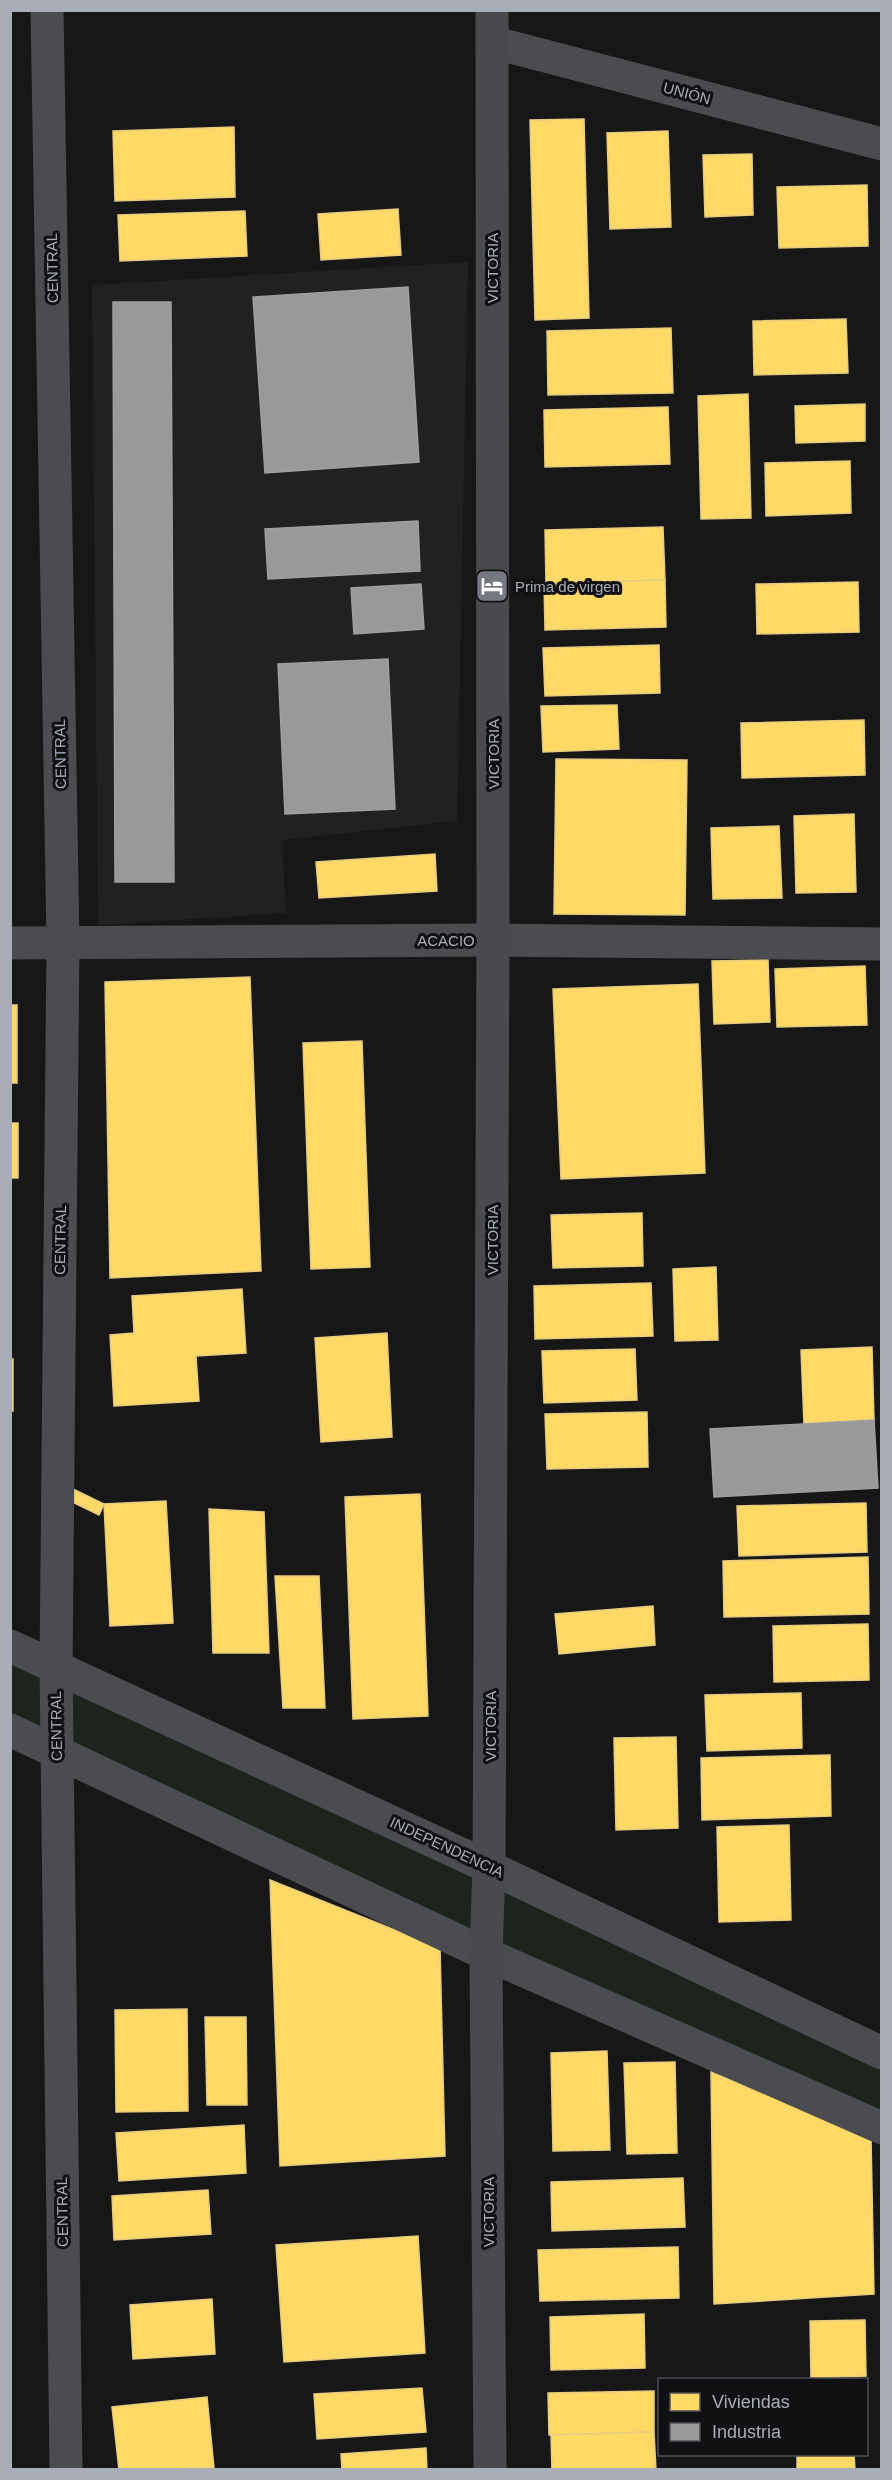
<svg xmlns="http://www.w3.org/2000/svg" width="892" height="2480" viewBox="0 0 892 2480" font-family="Helvetica,sans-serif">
	<rect width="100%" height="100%" fill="#171717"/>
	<path fill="#212123" d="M 468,262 L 457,821 L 282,840 L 286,913 L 98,925 L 92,285 Z"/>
	<path fill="#1d241e" d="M 11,1658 L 881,2059 L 881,2117 L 11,1719 Z"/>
	<g fill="#ffd966" stroke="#e5cc7f" stroke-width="1.5">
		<path d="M 584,119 L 589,318 L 535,320 L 530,120 Z"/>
		<path d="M 234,127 L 235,197 L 115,201 L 113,131 Z"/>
		<path d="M 668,131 L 671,227 L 610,229 L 607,133 Z"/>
		<path d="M 752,154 L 753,215 L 705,217 L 703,155 Z"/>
		<path d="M 867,185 L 868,246 L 779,248 L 777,187 Z"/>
		<path d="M 398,209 L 401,255 L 321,260 L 318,214 Z"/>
		<path d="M 245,211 L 247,256 L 120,261 L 118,215 Z"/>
		<path d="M 846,319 L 848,373 L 754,375 L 753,321 Z"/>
		<path d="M 671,328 L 673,393 L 548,395 L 547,331 Z"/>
		<path d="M 748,394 L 751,518 L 701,519 L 698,396 Z"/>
		<path d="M 865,404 L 865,441 L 796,443 L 795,406 Z"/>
		<path d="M 668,407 L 670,464 L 545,467 L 544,410 Z"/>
		<path d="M 850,461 L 851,513 L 766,516 L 765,463 Z"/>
		<path d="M 663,527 L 665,580 L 546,583 L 545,530 Z"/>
		<path d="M 665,580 L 666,627 L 545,630 L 544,583 Z"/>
		<path d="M 858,582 L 859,632 L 757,634 L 756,584 Z"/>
		<path d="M 659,645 L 660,693 L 545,696 L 543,648 Z"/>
		<path d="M 617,705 L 619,749 L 543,752 L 541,706 Z"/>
		<path d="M 864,720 L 865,775 L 742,778 L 741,723 Z"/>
		<path d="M 556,759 L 687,760 L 685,915 L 554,914 Z"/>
		<path d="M 854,814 L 856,892 L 796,893 L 794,816 Z"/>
		<path d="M 779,826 L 782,898 L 713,899 L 711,828 Z"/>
		<path d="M 435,854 L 437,891 L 319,898 L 316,862 Z"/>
		<path d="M 768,960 L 770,1022 L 714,1024 L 712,961 Z"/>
		<path d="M 865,966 L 867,1025 L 777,1027 L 775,969 Z"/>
		<path d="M 250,977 L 261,1271 L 110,1278 L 105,982 Z"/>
		<path d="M 698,984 L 705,1173 L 561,1179 L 553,989 Z"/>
		<rect x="10" y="1005" width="7" height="78"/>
		<path d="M 362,1041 L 370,1267 L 311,1269 L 303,1043 Z"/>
		<rect x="10" y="1123" width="8" height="55"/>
		<path d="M 642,1213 L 643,1266 L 553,1268 L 551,1215 Z"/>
		<path d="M 716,1267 L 718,1340 L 675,1341 L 673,1269 Z"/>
		<path d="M 651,1283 L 653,1336 L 535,1339 L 534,1286 Z"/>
		<path d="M 242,1289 L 246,1353 L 196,1356 L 199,1401 L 114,1406 L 110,1335 L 134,1333 L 132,1296 Z"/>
		<path d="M 387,1333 L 392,1437 L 321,1442 L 315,1338 Z"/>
		<path d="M 872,1347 L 874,1420 L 804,1424 L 801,1350 Z"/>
		<path d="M 635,1349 L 637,1400 L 544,1403 L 542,1351 Z"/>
		<rect x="10" y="1359" width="3" height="52"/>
		<path d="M 647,1412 L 648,1467 L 547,1469 L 545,1414 Z"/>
		<path d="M 73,1489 L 104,1504 L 99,1515 L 68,1500 Z"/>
		<path d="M 420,1494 L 428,1716 L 353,1719 L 345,1497 Z"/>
		<path d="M 166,1501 L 173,1623 L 110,1626 L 104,1504 Z"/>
		<path d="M 866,1503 L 867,1552 L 739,1556 L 737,1506 Z"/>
		<path d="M 209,1509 L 264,1512 L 269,1653 L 213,1653 Z"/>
		<path d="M 868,1557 L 869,1614 L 724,1617 L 723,1561 Z"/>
		<path d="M 275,1576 L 319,1576 L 325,1708 L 283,1708 Z"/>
		<path d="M 653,1606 L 655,1645 L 559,1654 L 555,1614 Z"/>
		<path d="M 868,1624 L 869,1680 L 774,1682 L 773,1626 Z"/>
		<path d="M 801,1693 L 802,1748 L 707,1751 L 705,1695 Z"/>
		<path d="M 676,1737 L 678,1828 L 616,1830 L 614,1738 Z"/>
		<path d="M 830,1755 L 831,1816 L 702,1820 L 701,1758 Z"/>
		<path d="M 789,1825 L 791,1920 L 719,1922 L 717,1827 Z"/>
		<path d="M 270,1880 L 440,1948 L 445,2156 L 280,2166 Z"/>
		<path d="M 187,2009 L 188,2111 L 116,2112 L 115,2010 Z"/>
		<path d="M 205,2017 L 246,2017 L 247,2105 L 207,2105 Z"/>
		<path d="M 607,2051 L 610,2150 L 553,2151 L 551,2053 Z"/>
		<path d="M 675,2062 L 677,2153 L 627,2154 L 624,2063 Z"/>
		<path d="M 711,2072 L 871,2136 L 874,2294 L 714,2304 Z"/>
		<path d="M 244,2125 L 246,2173 L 119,2181 L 116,2133 Z"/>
		<path d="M 683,2178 L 685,2227 L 552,2231 L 551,2182 Z"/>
		<path d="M 208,2190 L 211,2234 L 114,2240 L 112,2196 Z"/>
		<path d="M 418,2236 L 425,2353 L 284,2362 L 276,2245 Z"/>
		<path d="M 678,2247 L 679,2298 L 540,2301 L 538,2250 Z"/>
		<path d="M 212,2299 L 215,2354 L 133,2359 L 130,2305 Z"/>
		<path d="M 644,2314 L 645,2368 L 551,2370 L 550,2317 Z"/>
		<path d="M 865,2320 L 866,2376 L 811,2378 L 810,2321 Z"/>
		<path d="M 422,2388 L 426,2432 L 317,2439 L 314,2394 Z"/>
		<path d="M 654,2391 L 654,2432 L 549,2435 L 548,2393 Z"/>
		<path d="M 207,2397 L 214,2468 L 119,2470 L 112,2407 Z"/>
		<path d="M 654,2432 L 656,2470 L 552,2470 L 551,2435 Z"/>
		<path d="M 426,2448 L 427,2470 L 342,2470 L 341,2454 Z"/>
		<path d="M 797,2454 L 854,2454 L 855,2470 L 797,2470 Z"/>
	</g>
	<g fill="#999" stroke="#9e9fa2" stroke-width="1.5">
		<path d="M 408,287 L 419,462 L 265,473 L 253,297 Z"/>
		<path d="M 113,302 L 171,302 L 174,882 L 115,882 Z"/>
		<path d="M 418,521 L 420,571 L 268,579 L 265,529 Z"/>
		<path d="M 421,584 L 424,629 L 354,634 L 351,588 Z"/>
		<path d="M 388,659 L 395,809 L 285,814 L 278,664 Z"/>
		<path d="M 874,1420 L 878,1488 L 714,1497 L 710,1429 Z"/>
	</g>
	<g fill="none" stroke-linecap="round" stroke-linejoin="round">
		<g stroke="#4b4c50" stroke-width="33">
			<path d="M 47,10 L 63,943 L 56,1667 L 66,2470"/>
			<path d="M 492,42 L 882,144"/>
			<path d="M 10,943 L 493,940 L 882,944"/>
			<path d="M 10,1646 L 489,1867 L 882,2053"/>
			<path d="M 10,1730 L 486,1954 L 882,2128"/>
		</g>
		<path stroke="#4a4a4e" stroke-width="33" d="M 490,2470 L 486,1954 L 489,1867 L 493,940 L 492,10"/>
	</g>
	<defs>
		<symbol id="hotel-square" viewBox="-11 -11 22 22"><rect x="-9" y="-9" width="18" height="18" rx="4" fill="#757880" stroke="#111113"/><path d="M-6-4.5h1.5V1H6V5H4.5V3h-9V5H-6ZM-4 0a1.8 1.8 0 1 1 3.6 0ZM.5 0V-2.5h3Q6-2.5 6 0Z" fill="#fff"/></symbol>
	</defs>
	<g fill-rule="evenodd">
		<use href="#hotel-square" x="473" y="567" width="38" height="38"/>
	</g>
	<g text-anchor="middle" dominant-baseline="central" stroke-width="6" stroke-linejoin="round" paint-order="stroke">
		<g font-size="15" fill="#a8adb8" stroke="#111113">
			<text transform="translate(687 93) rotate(15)">UNIÓN</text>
			<text transform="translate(52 268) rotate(-91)">CENTRAL</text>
			<text transform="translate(492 268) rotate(-90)">VICTORIA</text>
			<text transform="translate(60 754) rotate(-91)">CENTRAL</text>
			<text transform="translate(493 754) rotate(-90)">VICTORIA</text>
			<text x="446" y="940">ACACIO</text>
			<text transform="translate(60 1240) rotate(-89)">CENTRAL</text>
			<text transform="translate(492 1240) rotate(-90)">VICTORIA</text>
			<text transform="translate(56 1726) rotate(-91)">CENTRAL</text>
			<text transform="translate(490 1726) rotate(-90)">VICTORIA</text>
			<text transform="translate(447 1847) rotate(25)">INDEPENDENCIA</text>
			<text transform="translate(62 2212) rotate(-91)">CENTRAL</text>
			<text transform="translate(488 2212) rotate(-90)">VICTORIA</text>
		</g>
		<g font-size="15" fill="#a8adb8" stroke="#111113" text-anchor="start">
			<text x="515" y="586">Prima de virgen</text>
		</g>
	</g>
	<rect width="892" height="2480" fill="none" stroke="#a8adb8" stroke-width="24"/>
	<rect x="658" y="2378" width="210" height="78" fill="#111113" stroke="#4d4f55" stroke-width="1.5"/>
	<rect x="670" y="2393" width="30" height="18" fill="#ffd966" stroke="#4d4f55" stroke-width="1.5"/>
	<text x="712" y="2408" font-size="18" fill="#a8adb8">Viviendas</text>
	<rect x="670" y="2423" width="30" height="18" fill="#999999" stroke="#4d4f55" stroke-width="1.5"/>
	<text x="712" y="2438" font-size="18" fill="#a8adb8">Industria</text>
</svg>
